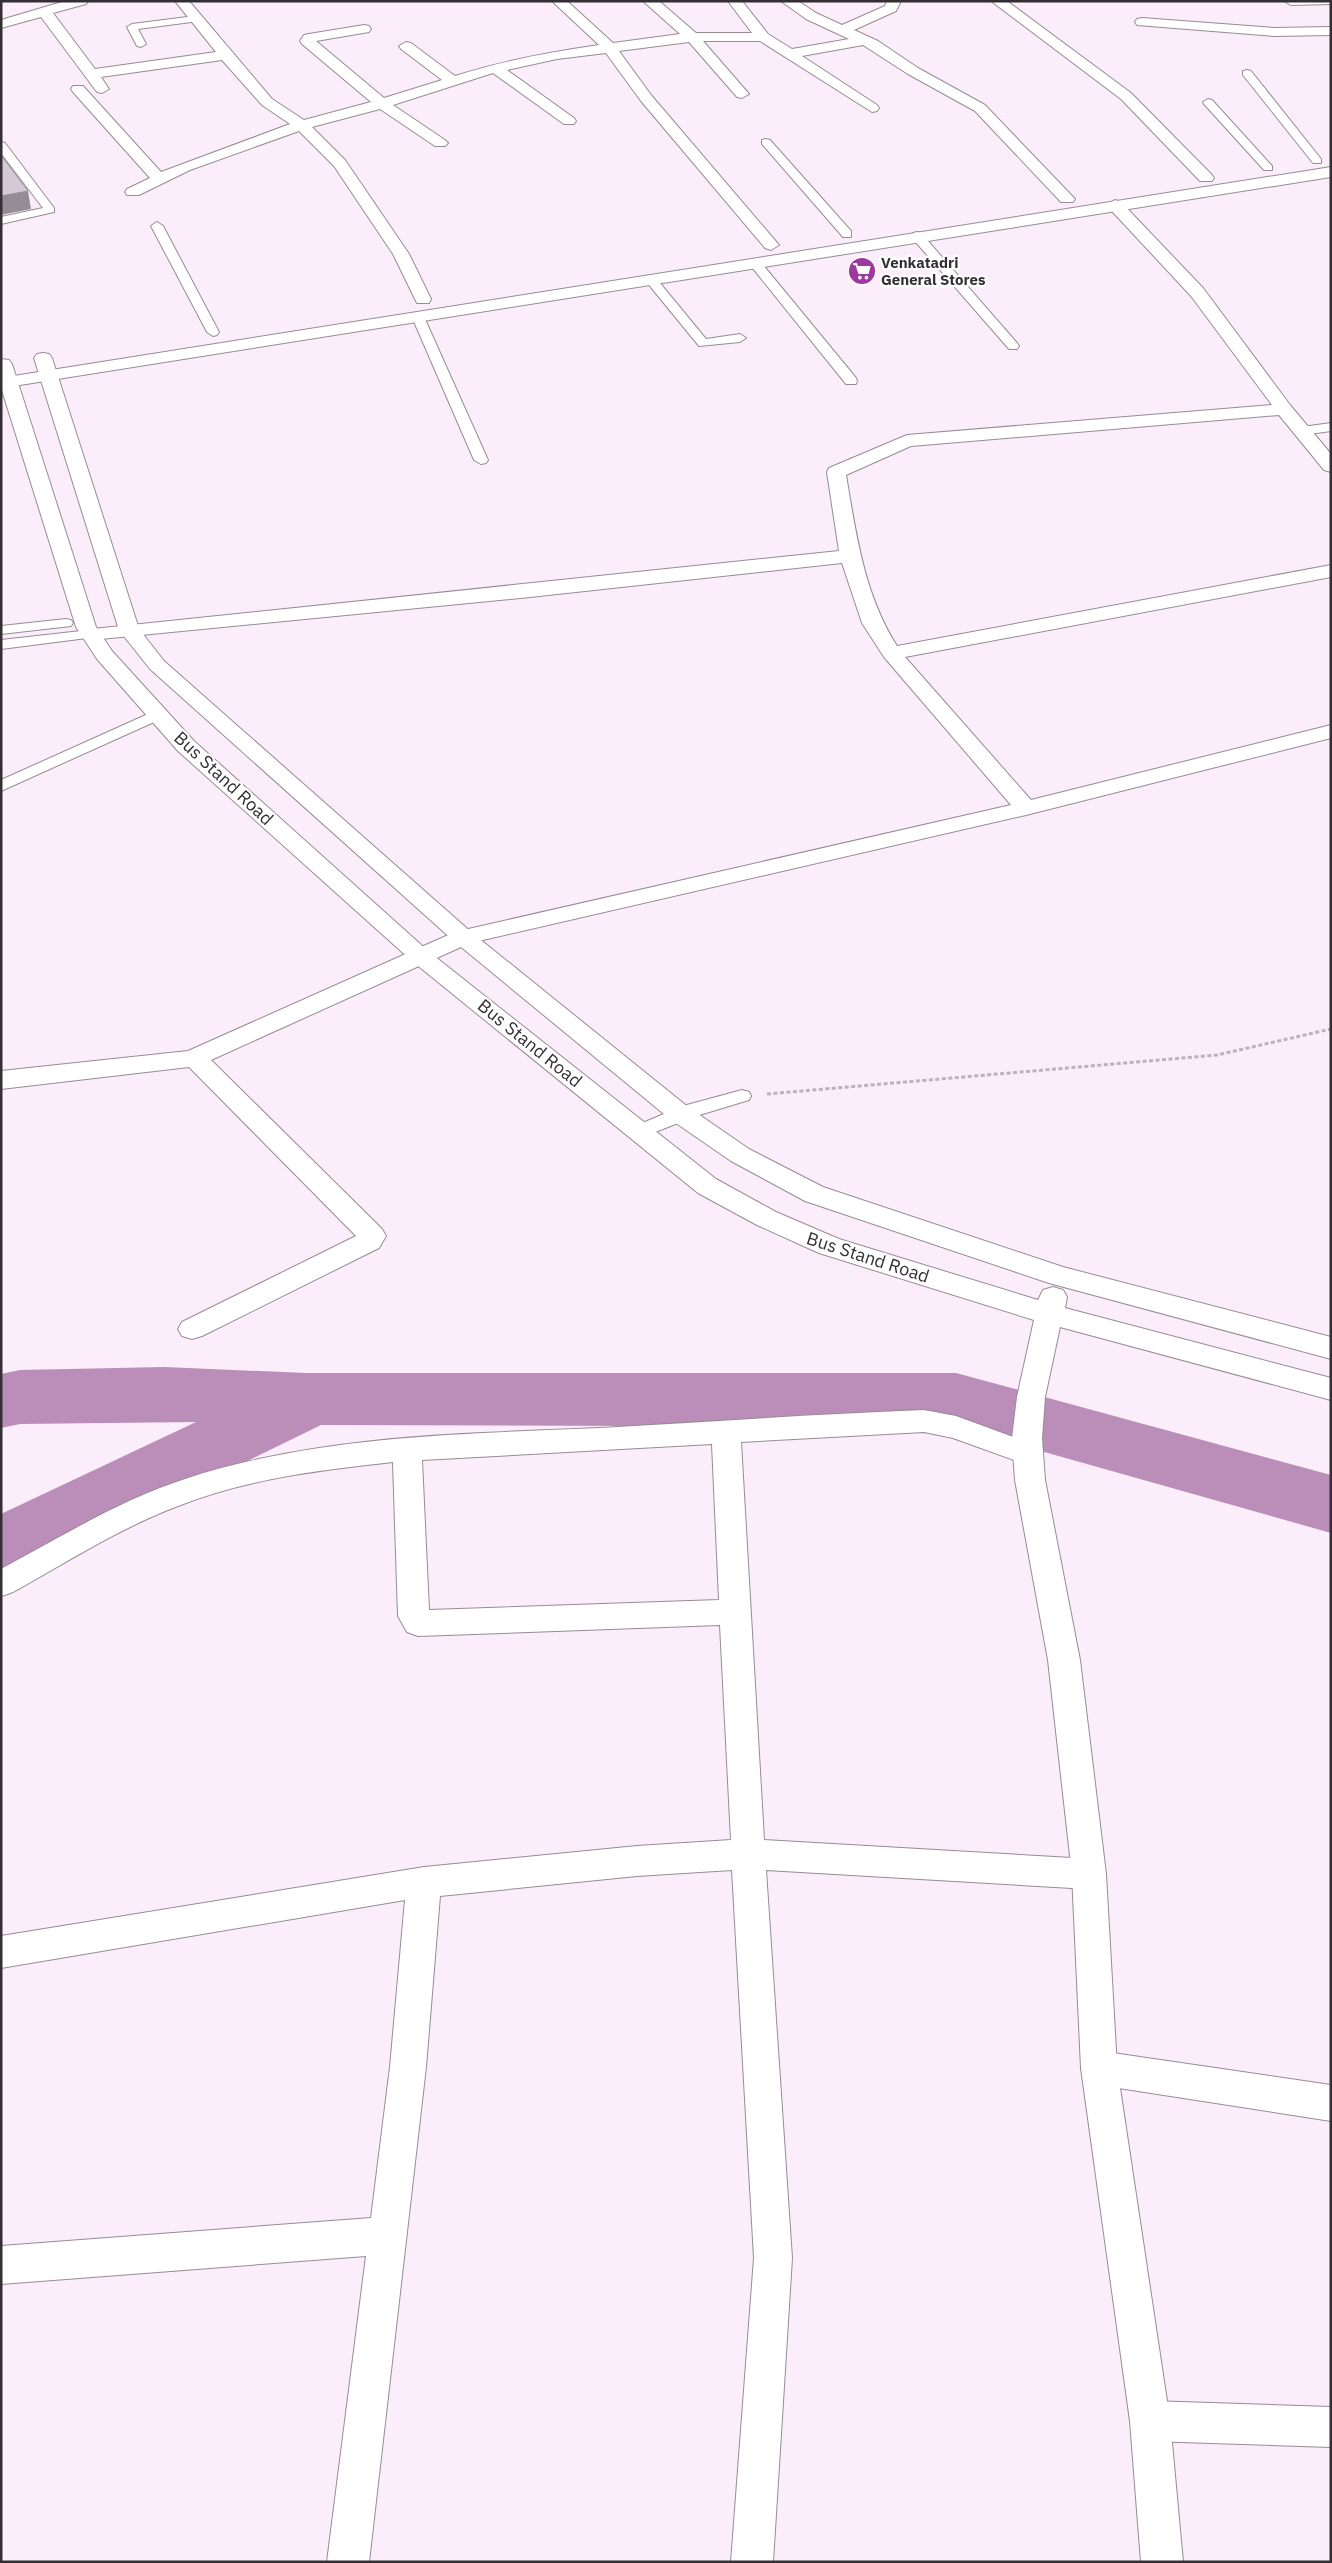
<svg xmlns="http://www.w3.org/2000/svg" width="1332" height="2563" viewBox="0 0 1332 2563" font-family="'IBM Plex Sans',sans-serif">
	<rect width="100%" height="100%" fill="#fbeefa"/>
	<g fill="none" stroke-linecap="round" stroke-linejoin="round">
		<path fill="#ba8eb9" fill-rule="evenodd" d="M 164,1367 L 306,1373 L 956,1373 L 1331,1475 L 1331,1533 L 956,1427 L 321,1425 L 27,1569 L 1,1578 L 1,1514 L 196,1422 L 20,1424 L 1,1428 L 1,1374 L 20,1370 Z"/>
		<defs>
			<g id="service">
				<path d="M 195,16 L 199,17 L 199,21 L 138,29 L 146,44 L 141,47 L 137,46 L 127,27 L 132,24 Z"/>
				<path d="M 1247,70 L 1251,71 L 1321,159 L 1321,163 L 1313,163 L 1243,75 L 1243,71 Z"/>
				<path d="M 1208,99 L 1212,100 L 1272,166 L 1272,170 L 1264,170 L 1204,104 L 1203,102 Z"/>
				<path d="M 766,139 L 770,140 L 851,231 L 851,237 L 843,237 L 762,144 L 762,140 Z"/>
				<path d="M 1,142 L 5,143 L 54,208 L 54,212 L 1,224 L 1,217 L 43,208 L 1,153 Z"/>
				<path d="M 157,222 L 163,226 L 219,332 L 217,335 L 213,336 L 207,332 L 151,226 Z"/>
				<path d="M 917,232 L 921,233 L 1017,343 L 1019,346 L 1017,349 L 1009,349 L 913,239 L 913,233 Z"/>
				<path d="M 755,259 L 759,260 L 856,378 L 857,381 L 856,384 L 846,384 L 751,266 L 751,260 Z"/>
				<path d="M 651,276 L 655,277 L 706,339 L 740,334 L 746,338 L 740,342 L 699,346 L 645,280 Z"/>
				<path d="M 418,313 L 424,317 L 488,460 L 486,463 L 481,464 L 474,460 L 412,317 Z"/>
				<path d="M 1331,423 L 1331,431 L 1302,435 L 1295,431 L 1302,427 Z"/>
				<path d="M 66,619 L 71,620 L 73,623 L 71,626 L 1,634 L 1,626 Z"/>
				<path d="M 90,630 L 95,631 L 97,634 L 95,637 L 1,649 L 1,640 Z"/>
				<path d="M 157,710 L 163,712 L 165,715 L 163,718 L 1,791 L 1,780 Z"/>
				<path d="M 742,1090 L 749,1092 L 751,1096 L 749,1100 L 696,1116 L 640,1138 L 633,1137 L 631,1132 L 633,1127 L 683,1106 Z"/>
			</g>
			<g id="minor">
				<path d="M 65,1 L 88,1 L 86,4 L 53,13 L 95,69 L 216,52 L 175,1 L 189,1 L 272,99 L 304,120 L 371,102 L 302,44 L 300,41 L 304,35 L 309,34 L 364,25 L 369,26 L 371,29 L 369,32 L 316,41 L 384,98 L 442,80 L 401,49 L 399,46 L 406,42 L 411,43 L 455,76 C 502,61 550,52 599,45 L 552,1 L 567,1 L 613,43 L 680,34 L 643,1 L 659,1 L 696,33 L 752,33 L 728,1 L 742,1 L 768,34 L 792,49 L 849,39 L 806,19 L 781,1 L 798,1 L 816,13 L 842,25 L 885,6 L 887,1 L 901,1 L 896,11 L 854,30 L 878,41 L 918,68 L 985,105 L 1075,199 L 1073,202 L 1061,202 L 975,111 L 908,74 L 863,45 L 802,56 L 877,105 L 879,108 L 877,111 L 872,112 L 760,41 L 703,41 L 749,94 L 742,98 L 737,97 L 689,42 L 619,51 L 651,95 L 779,245 L 771,250 L 765,248 L 641,101 L 606,53 L 557,59 L 507,70 L 574,118 L 576,121 L 574,124 L 564,124 L 493,73 L 393,105 L 445,140 L 448,143 L 445,146 L 435,146 L 380,109 L 312,127 L 345,160 L 409,254 L 431,299 L 429,303 L 417,303 L 415,299 L 393,254 L 334,166 L 299,131 L 190,170 L 139,195 L 127,195 L 125,192 L 127,189 L 150,178 L 73,92 L 71,89 L 73,86 L 83,86 L 161,172 L 290,124 L 262,105 L 222,60 L 101,77 L 109,89 L 102,93 L 97,92 L 41,17 L 1,28 L 1,20 Z"/>
				<path d="M 991,1 L 1007,1 L 1131,93 L 1212,175 L 1214,178 L 1212,181 L 1200,181 L 1121,99 Z"/>
				<path d="M 1284,1 L 1331,1 L 1331,4 L 1291,5 Z"/>
				<path d="M 1142,18 L 1274,28 L 1331,27 L 1331,35 L 1274,36 L 1137,25 L 1135,22 L 1137,19 Z"/>
				<path d="M 1115,200 L 1121,202 L 1203,288 L 1290,405 L 1331,454 L 1331,472 L 1324,470 L 1279,415 L 911,446 L 846,475 C 856,534 864,594 897,646 L 1331,565 L 1331,577 L 905,657 L 1031,800 L 1331,725 L 1331,738 L 1026,815 L 470,943 L 211,1060 L 382,1229 L 386,1236 L 379,1248 L 202,1336 L 192,1339 L 182,1336 L 178,1329 L 182,1322 L 356,1236 L 189,1067 L 1,1089 L 1,1071 L 188,1051 L 455,932 L 1011,805 L 884,657 L 862,623 L 842,563 L 530,597 L 90,640 L 83,638 L 80,634 L 83,630 L 839,551 L 827,472 L 829,468 L 907,435 L 1272,405 L 1191,296 L 1109,208 L 1107,205 Z"/>
				<path d="M 924,1410 L 956,1416 L 1038,1446 L 1043,1454 L 1038,1462 L 1028,1465 L 953,1438 L 924,1432 L 741,1442 L 764,1840 L 1089,1859 L 1101,1863 L 1106,1874 L 1101,1885 L 1089,1889 L 766,1870 L 792,2258 L 773,2562 L 731,2562 L 754,2258 L 732,1870 L 637,1876 L 440,1896 L 426,2067 L 369,2562 L 327,2562 L 366,2256 L 1,2284 L 1,2246 L 371,2218 L 390,2067 L 405,1900 L 1,1968 L 1,1936 L 424,1867 L 637,1846 L 731,1840 L 720,1625 L 418,1636 L 407,1632 L 398,1616 L 393,1462 C 320,1470 246,1479 178,1506 C 120,1528 67,1562 13,1592 L 2,1596 L 1,1569 C 61,1537 120,1500 185,1479 C 319,1435 461,1434 600,1428 C 708,1422 816,1414 924,1410 ZM 712,1444 L 719,1600 L 429,1610 L 422,1460 Z"/>
				<path d="M 1099,2051 L 1331,2085 L 1331,2121 L 1099,2085 L 1086,2080 L 1081,2068 L 1086,2056 Z"/>
				<path d="M 1150,2401 L 1331,2407 L 1331,2447 L 1150,2441 L 1136,2435 L 1130,2421 L 1136,2407 Z"/>
			</g>
			<g id="tertiary">
				<path d="M 43,353 L 49,354 L 52,358 L 139,629 L 164,661 L 471,932 L 688,1107 L 749,1149 L 823,1187 L 1063,1267 L 1331,1337 L 1331,1359 L 1049,1283 L 805,1201 L 731,1161 L 670,1119 L 455,942 L 150,669 L 119,630 L 34,358 L 37,354 Z"/>
				<path d="M 1,359 L 9,360 L 12,364 L 96,627 L 112,651 L 194,741 L 428,951 L 716,1179 L 776,1212 L 839,1239 L 1038,1300 L 1043,1290 L 1053,1287 L 1063,1290 L 1067,1297 L 1065,1308 L 1331,1378 L 1331,1400 L 1060,1327 L 1045,1397 L 1042,1438 L 1045,1480 L 1080,1660 L 1106,1874 L 1117,2068 L 1170,2421 L 1183,2562 L 1141,2562 L 1130,2421 L 1081,2068 L 1072,1874 L 1048,1660 L 1015,1480 L 1012,1438 L 1017,1397 L 1034,1320 L 819,1253 L 757,1225 L 698,1193 L 412,961 L 178,751 L 97,659 L 76,627 L 1,387 Z"/>
			</g>
			<path id="trunk" d="M 1331,167 L 1331,177 L 1,388 L 1,378 Z"/>
		</defs>
		<use href="#service" stroke="#978b96" stroke-width="2"/>
		<use href="#minor" stroke="#978b96" stroke-width="2"/>
		<use href="#tertiary" stroke="#978b96" stroke-width="2"/>
		<use href="#trunk" stroke="#978b96" stroke-width="2"/>
		<path stroke="#bcb2bb" stroke-width="3" stroke-dasharray="4 2.5" stroke-linecap="butt" d="M 767,1094 L 1217,1055 L 1331,1029"/>
		<use href="#service" fill="#fff" fill-rule="evenodd"/>
		<use href="#minor" fill="#fff" fill-rule="evenodd"/>
		<use href="#tertiary" fill="#fff" fill-rule="evenodd"/>
		<use href="#trunk" fill="#fff" fill-rule="evenodd"/>
	</g>
	<path fill="#958d95" d="M 28,191 L 31,209 L 1,215 L 1,196 Z"/>
	<path fill="#d5c9d5" stroke="#958d95" d="M 1,155 L 28,191 L 1,196 Z"/>
	<defs>
		<symbol id="supermarket-disc" viewBox="-11 -11 22 22"><circle r="9.5" fill="#9d399f" stroke="#fff"/><path d="M-6-5.5h2.5l.6 2H6L4.5 2H-2.5L-4.4-4H-6ZM-1.5 3.2a1.3 1.3 0 1 0 .1 0ZM3 3.2a1.3 1.3 0 1 0 .1 0Z" fill="#fff"/></symbol>
	</defs>
	<g fill-rule="evenodd">
		<use href="#supermarket-disc" x="846" y="255" width="32" height="32"/>
	</g>
	<g text-anchor="middle" dominant-baseline="central" stroke-width="4.5" stroke-linejoin="round" paint-order="stroke">
		<g font-size="15" font-weight="bold" fill="#342f34" stroke="#fff" text-anchor="start">
			<text x="881" y="262">Venkatadri<tspan x="881" dy="17">General Stores</tspan></text>
		</g>
		<g font-size="18" fill="#342f34" stroke="#fff">
			<text transform="translate(224 778) rotate(43)">Bus Stand Road</text>
			<text transform="translate(530 1043) rotate(39)">Bus Stand Road</text>
			<text transform="translate(868 1257) rotate(18)">Bus Stand Road</text>
		</g>
	</g>
	<rect width="1332" height="2563" fill="none" stroke="#342f34" stroke-width="5"/>
</svg>
